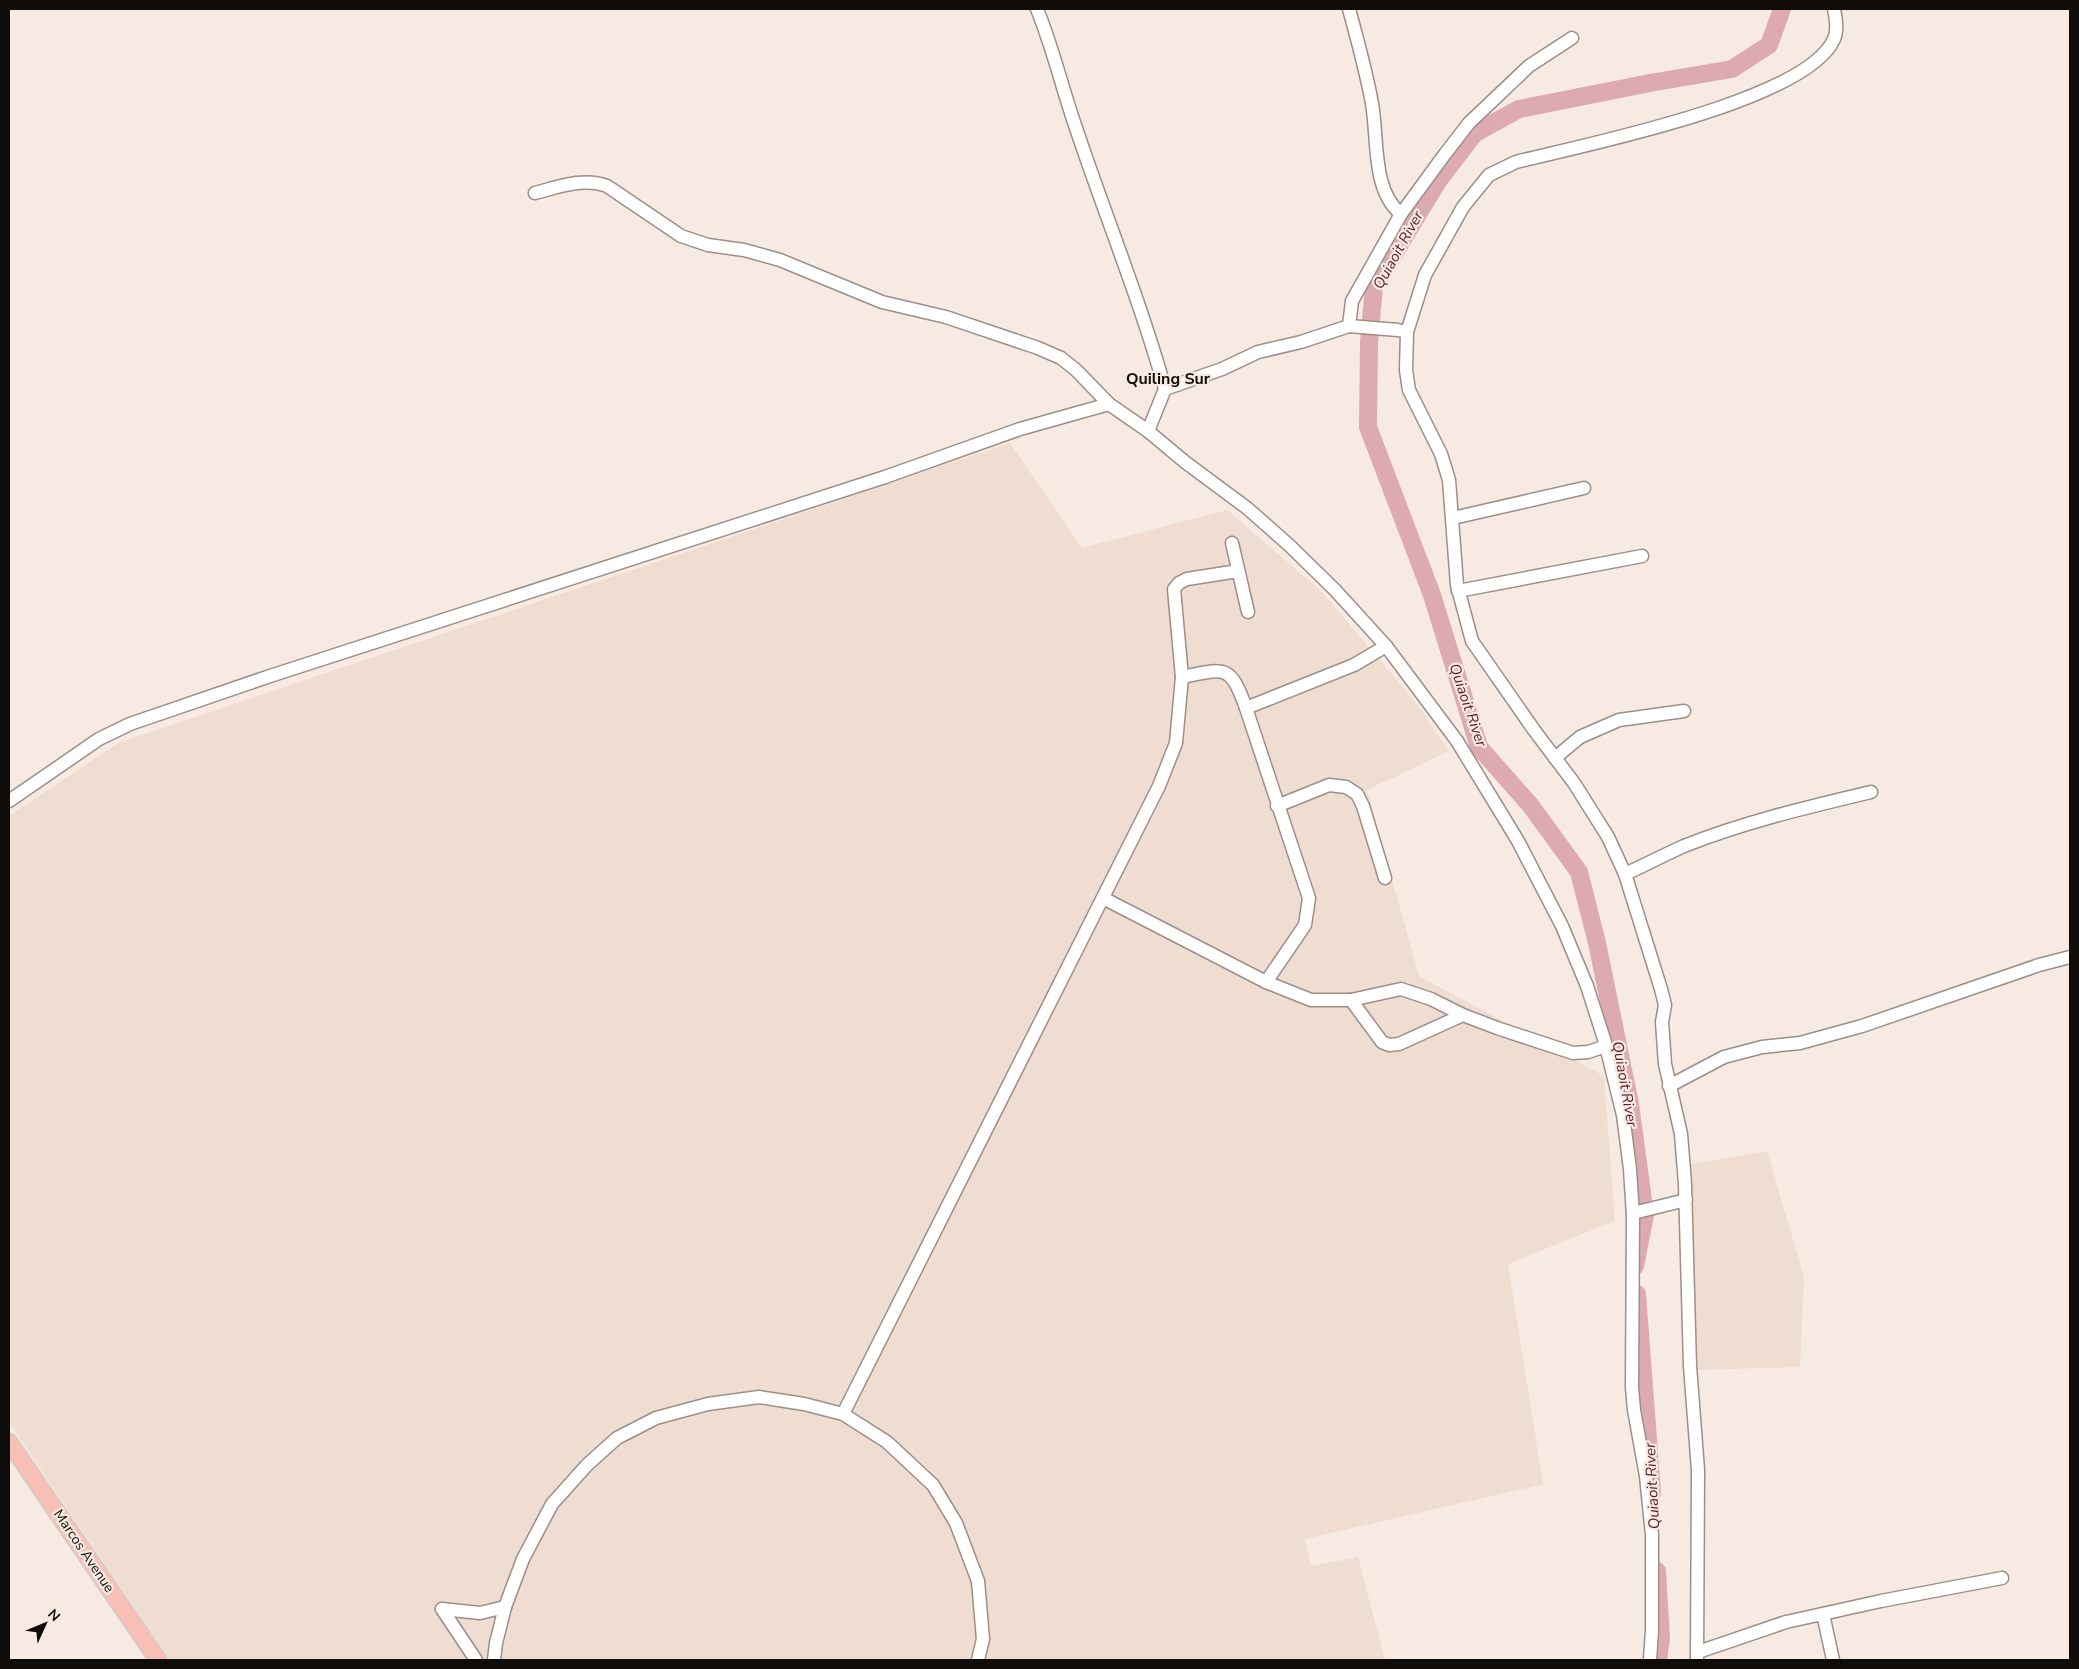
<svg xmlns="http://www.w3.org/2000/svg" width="2079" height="1669" viewBox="0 0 2079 1669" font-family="'Nunito Sans',sans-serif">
	<rect width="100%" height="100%" fill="#f7eae2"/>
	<g fill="#f0ddd1">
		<path d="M 1010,443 L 1082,548 L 1227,510 L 1320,590 L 1413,699 L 1449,751 L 1367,790 L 1419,976 L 1604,1076 L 1615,1221 L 1508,1264 L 1543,1484 L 1305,1539 L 1311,1566 L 1358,1557 L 1385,1660 L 169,1660 L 9,1422 L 9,816 L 118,743 Z"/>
		<path d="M 1767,1151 L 1804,1277 L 1800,1367 L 1696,1370 L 1691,1164 Z"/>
	</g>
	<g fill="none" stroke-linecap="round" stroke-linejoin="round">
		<g stroke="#deaab1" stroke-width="18">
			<path d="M 1635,1266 L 1645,1215 L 1630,1104 L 1597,943 L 1579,872 L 1531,806 L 1479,747 L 1432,595 L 1368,427 L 1369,342 L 1374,287 L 1438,181 L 1475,133 L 1519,109 L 1650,83 L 1732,69 L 1769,45 L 1782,9"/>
			<path d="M 1637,1294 L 1652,1493"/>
			<path d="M 1657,1571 L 1661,1639 L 1658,1660"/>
		</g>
		<defs>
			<g id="minor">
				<path d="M 1037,9 C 1053,48 1062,88 1076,128 C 1105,215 1140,300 1165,389 L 1148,431"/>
				<path d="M 1349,9 C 1357,38 1365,68 1371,98 C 1379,133 1370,189 1401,214"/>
				<path d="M 535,193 C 558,187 584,177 607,186 L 681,236 L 708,245 L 744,250 L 780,260 L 882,302 L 946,317 L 1038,348 L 1061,358 L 1076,370 L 1109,404 L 1148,431 L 1185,462 L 1247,508 L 1290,546 L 1335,590 L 1386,646 L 1457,741 L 1518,841 L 1562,926 L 1587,986 L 1605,1042 L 1623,1115 L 1630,1169 L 1633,1216 L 1632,1387 L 1634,1410 L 1646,1476 L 1652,1535 L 1652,1630 L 1650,1660"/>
				<path d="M 1349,326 L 1352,301 L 1401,214 L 1445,154 L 1469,123 L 1529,66 L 1572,38"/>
				<path d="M 1165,389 L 1222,369 L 1258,352 L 1301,342 L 1349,326 L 1398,330 L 1407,332"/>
				<path d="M 1453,518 L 1584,488"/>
				<path d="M 1232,543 L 1248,612"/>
				<path d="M 1458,591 L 1642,556"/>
				<path d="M 1182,677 C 1226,668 1230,664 1246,708 L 1309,898 L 1305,925 L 1266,982"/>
				<path d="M 1246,708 L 1354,665 L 1386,646"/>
				<path d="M 1555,758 L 1580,737 L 1619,720 L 1684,711"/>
				<path d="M 9,801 L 99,739 L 130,724 L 270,676 L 885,477 L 1020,429 L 1109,404"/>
				<path d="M 1277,806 L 1329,785 L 1346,787 L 1357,794 L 1363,806 L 1385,878"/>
				<path d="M 1625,874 C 1645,865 1664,855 1684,846 C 1744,822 1808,807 1871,792"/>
				<path d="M 1103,898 L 1266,982 L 1311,1000 L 1351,1000 L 1401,989 L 1431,999 L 1463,1015 L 1497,1028 L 1573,1053 L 1588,1052 L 1606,1046"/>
				<path d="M 1351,1000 L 1382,1042 L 1389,1045 L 1399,1044 L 1463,1015"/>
				<path d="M 1669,1086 L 1724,1057 L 1762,1047 L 1800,1043 L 1862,1026 L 2039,965 L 2070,957"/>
				<path d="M 1633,1213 L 1686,1200"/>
				<path d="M 843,1414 L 1159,786 L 1176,743 L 1182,677 L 1174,589 L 1179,583 L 1187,579 L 1238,571"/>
				<path d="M 442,1609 L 480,1613 L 505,1607"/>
				<path d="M 442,1609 L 476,1660"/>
				<path d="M 1823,1614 L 1833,1660"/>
				<path d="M 1698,1652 L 1786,1622 L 1881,1601 L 2002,1578"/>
				<path d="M 494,1660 L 496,1643 L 505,1607 L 523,1559 L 552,1504 L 587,1465 L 617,1438 L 656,1418 L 708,1404 L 759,1397 L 804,1404 L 843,1414 L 887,1442 L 933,1485 L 956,1523 L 978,1581 L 983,1639 L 978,1660"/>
				<path d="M 1697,1660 L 1698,1470 L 1690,1366 L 1685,1184 L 1681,1134 L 1665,1064 L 1662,1022 L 1665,1005 L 1661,989 L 1625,874 L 1608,837 L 1574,783 L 1534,730 L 1472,641 L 1457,585 L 1449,480 L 1441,454 L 1409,390 L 1406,370 L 1407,332 L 1425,275 L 1463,207 L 1489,175 L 1516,162 C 1583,145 1807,101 1834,39 C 1838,30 1836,18 1834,9"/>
			</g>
			<path id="major" d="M 9,1442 L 158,1660"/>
		</defs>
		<use href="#minor" stroke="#9b8f88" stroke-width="15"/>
		<use href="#major" stroke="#cfcece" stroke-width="19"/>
		<use href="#minor" stroke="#fff" stroke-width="12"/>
		<use href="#major" stroke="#f8bfb5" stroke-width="16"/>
	</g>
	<g text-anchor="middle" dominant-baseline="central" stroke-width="4.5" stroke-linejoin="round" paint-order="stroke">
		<g font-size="14" fill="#100c09" stroke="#f7eae2">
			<text transform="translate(84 1551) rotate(56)">Marcos Avenue</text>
		</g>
		<g font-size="15" font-style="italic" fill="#5a1c2a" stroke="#f7eae2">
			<text transform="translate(1398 250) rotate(-61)">Quiaoit River</text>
			<text transform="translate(1468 705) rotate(71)">Quiaoit River</text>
			<text transform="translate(1625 1084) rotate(80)">Quiaoit River</text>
			<text transform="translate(1652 1486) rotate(-93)">Quiaoit River</text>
		</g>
		<g font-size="16" font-weight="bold" fill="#100c09" stroke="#f7eae2">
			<text x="1168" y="379">Quiling Sur</text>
		</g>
	</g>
	<rect width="2079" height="1669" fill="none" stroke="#100c09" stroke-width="20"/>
	<g transform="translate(45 1624) rotate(46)" stroke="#f7eae2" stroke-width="4" paint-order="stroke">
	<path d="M0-4L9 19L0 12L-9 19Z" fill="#100c09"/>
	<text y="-8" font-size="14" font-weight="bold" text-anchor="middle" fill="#100c09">N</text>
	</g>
</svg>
